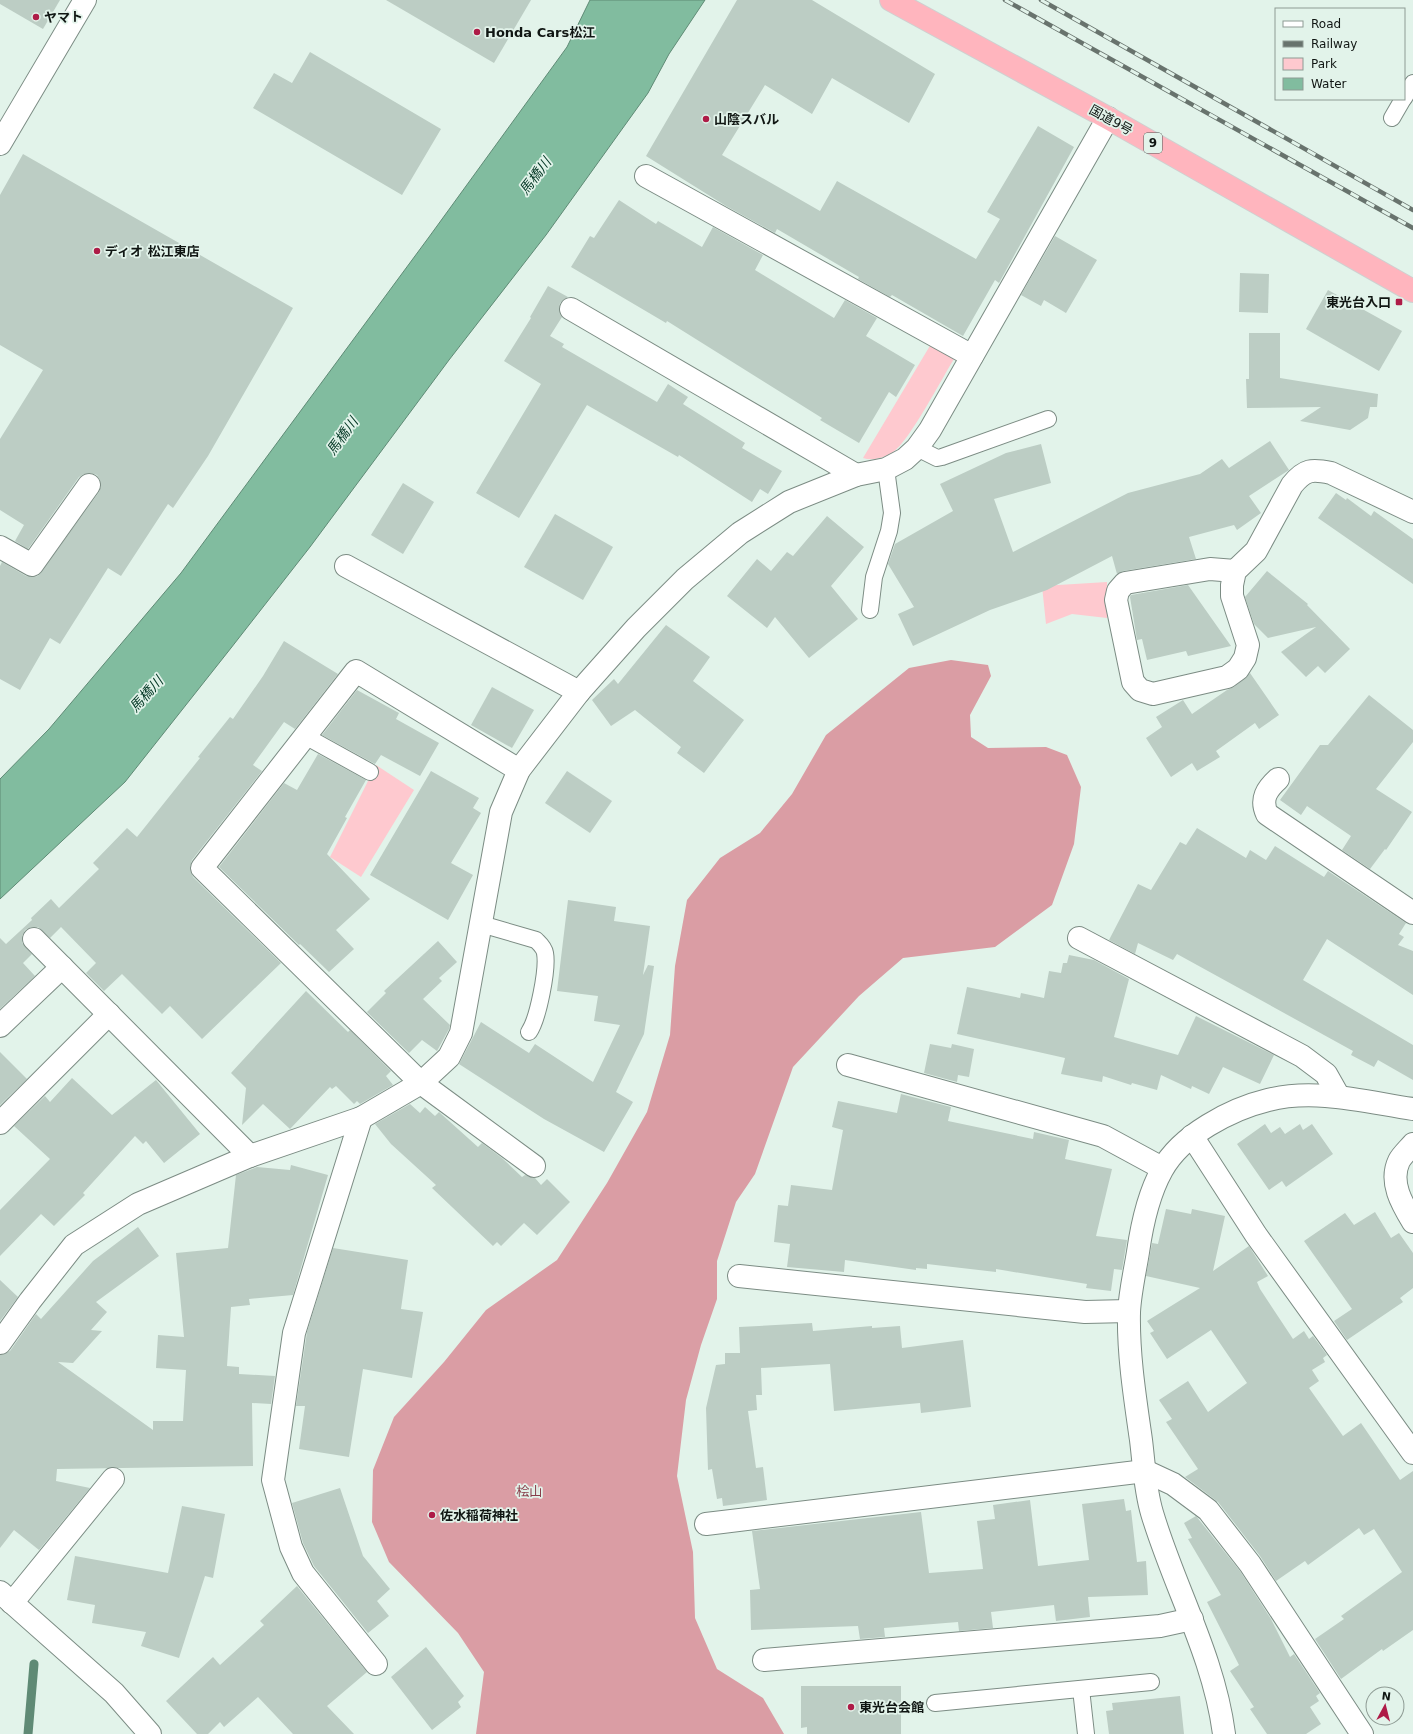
<svg xmlns="http://www.w3.org/2000/svg" width="1413" height="1734" viewBox="0 0 1413 1734" font-family="'DejaVu Sans','Noto Sans JP',sans-serif">
	<rect width="100%" height="100%" fill="#e2f3ea"/>
	<g fill="#fec9cf">
		<path d="M 931,344 L 954,359 C 942,378 909,442 893,452 C 884,458 872,461 863,458 Z"/>
		<path d="M 1107,582 L 1107,618 L 1072,614 L 1046,624 L 1042,586 Z"/>
		<path d="M 376,765 L 414,790 L 361,877 L 330,857 Z"/>
	</g>
	<path fill="#da9da4" d="M 951,660 L 988,665 L 991,676 L 970,715 L 971,737 L 988,748 L 1046,747 L 1067,755 L 1081,787 L 1074,844 L 1052,905 L 995,947 L 903,958 L 859,996 L 793,1067 L 755,1174 L 736,1202 L 717,1261 L 717,1299 L 701,1345 L 686,1400 L 677,1476 L 693,1552 L 695,1618 L 717,1669 L 763,1698 L 784,1734 L 476,1734 L 484,1672 L 458,1633 L 389,1562 L 372,1522 L 373,1470 L 394,1417 L 444,1362 L 486,1310 L 557,1260 L 607,1183 L 647,1112 L 670,1035 L 675,966 L 687,900 L 720,858 L 760,833 L 792,794 L 826,735 L 909,668 Z"/>
	<path fill="#81bc9f" stroke="#5f8a75" d="M 590,0 L 705,0 L 669,54 L 648,93 L 546,235 L 449,360 L 310,547 L 231,648 L 125,782 L 0,899 L 0,779 L 49,729 L 181,573 L 429,237 L 567,47 Z"/>
	<g fill="none" stroke-linecap="round" stroke-linejoin="round">
		<path stroke="#5f8a75" stroke-width="9" d="M 28,1734 L 34,1664"/>
	</g>
	<g fill="#bccdc4">
		<path d="M 0,0 L 60,0 L 43,29 L 0,4 Z"/>
		<path d="M 386,0 L 531,0 L 494,63 Z"/>
		<path d="M 737,0 L 812,0 L 935,74 L 909,123 L 832,78 L 812,114 L 765,85 L 722,155 L 820,211 L 837,181 L 976,259 L 1000,219 L 987,212 L 1038,126 L 1074,147 L 999,283 L 995,280 L 963,336 L 892,295 L 890,297 L 858,279 L 859,277 L 777,229 L 775,233 L 726,206 L 646,156 Z"/>
		<path d="M 310,52 L 441,129 L 402,195 L 253,108 L 274,73 L 292,83 Z"/>
		<path d="M 23,154 L 293,308 L 208,456 L 173,508 L 168,504 L 121,576 L 108,568 L 60,644 L 50,638 L 20,690 L 0,679 L 0,566 L 2,562 L 26,576 L 32,577 L 38,576 L 99,492 L 101,486 L 100,480 L 97,475 L 91,473 L 84,474 L 79,477 L 28,549 L 15,541 L 24,525 L 0,510 L 0,439 L 43,370 L 0,345 L 0,195 Z"/>
		<path d="M 619,200 L 656,224 L 658,221 L 702,247 L 713,227 L 763,255 L 755,270 L 834,318 L 845,300 L 877,318 L 866,336 L 915,365 L 896,397 L 889,392 L 859,443 L 820,420 L 822,418 L 667,321 L 666,323 L 571,267 L 590,236 L 594,238 Z"/>
		<path d="M 1055,236 L 1097,260 L 1066,313 L 1044,300 L 1041,306 L 1021,295 Z"/>
		<path d="M 1240,273 L 1269,274 L 1268,313 L 1239,312 Z"/>
		<path d="M 548,286 L 568,297 L 560,303 L 559,309 L 562,317 L 550,336 L 564,344 L 562,347 L 657,402 L 668,384 L 688,397 L 683,404 L 745,443 L 742,448 L 782,471 L 768,494 L 760,489 L 752,502 L 679,455 L 678,457 L 587,405 L 519,518 L 476,493 L 541,384 L 504,361 L 531,318 L 530,317 Z"/>
		<path d="M 1328,290 L 1402,331 L 1379,371 L 1306,329 Z"/>
		<path d="M 1249,333 L 1280,333 L 1280,378 L 1378,394 L 1377,407 L 1370,407 L 1368,418 L 1350,430 L 1300,421 L 1321,407 L 1247,408 L 1246,379 L 1249,379 Z"/>
		<path d="M 1270,441 L 1289,470 L 1249,496 L 1261,513 L 1237,530 L 1234,525 L 1189,537 L 1196,559 L 1123,571 L 1117,574 L 1112,556 L 1047,590 L 990,610 L 913,646 L 898,614 L 914,607 L 888,564 L 895,544 L 953,511 L 940,484 L 1006,453 L 1041,444 L 1051,483 L 994,499 L 1013,552 L 1128,493 L 1200,474 L 1222,459 L 1229,468 Z"/>
		<path d="M 403,483 L 434,502 L 403,554 L 371,535 Z"/>
		<path d="M 1336,493 L 1346,500 L 1347,498 L 1371,516 L 1374,511 L 1413,539 L 1413,584 L 1318,518 Z"/>
		<path d="M 555,514 L 613,547 L 583,600 L 524,567 Z"/>
		<path d="M 827,516 L 864,547 L 831,586 L 858,619 L 809,658 L 775,617 L 767,628 L 727,596 L 757,559 L 771,571 L 787,552 L 793,556 Z"/>
		<path d="M 1267,571 L 1308,604 L 1307,605 L 1350,649 L 1325,673 L 1318,666 L 1306,677 L 1281,652 L 1316,627 L 1268,638 L 1254,624 L 1245,597 Z"/>
		<path d="M 1188,585 L 1231,646 L 1188,656 L 1186,651 L 1147,660 L 1142,639 L 1137,640 L 1130,597 L 1131,595 Z"/>
		<path d="M 666,625 L 710,657 L 693,681 L 744,720 L 704,773 L 677,753 L 681,747 L 635,710 L 611,726 L 592,700 L 614,679 L 618,684 Z"/>
		<path d="M 284,641 L 338,674 L 295,729 L 284,722 L 253,765 L 262,771 L 192,860 L 190,866 L 193,877 L 281,963 L 202,1039 L 170,1006 L 162,1014 L 122,974 L 104,991 L 86,973 L 96,963 L 61,927 L 50,938 L 38,927 L 31,927 L 25,930 L 22,936 L 22,943 L 32,954 L 23,963 L 35,976 L 0,1009 L 0,938 L 6,944 L 32,920 L 31,918 L 51,899 L 59,908 L 99,869 L 93,863 L 127,828 L 137,837 L 200,758 L 198,757 L 230,717 L 233,719 L 263,676 Z"/>
		<path d="M 1250,673 L 1279,715 L 1259,729 L 1255,723 L 1216,751 L 1220,757 L 1197,771 L 1192,763 L 1171,777 L 1146,738 L 1162,727 L 1156,717 L 1183,700 L 1192,714 L 1227,690 L 1234,687 Z"/>
		<path d="M 492,687 L 534,710 L 512,748 L 471,725 Z"/>
		<path d="M 357,690 L 399,713 L 396,719 L 439,743 L 420,776 L 381,755 L 375,764 L 322,735 Z"/>
		<path d="M 1369,695 L 1413,730 L 1413,742 L 1376,789 L 1412,812 L 1386,850 L 1385,849 L 1370,869 L 1342,850 L 1351,836 L 1307,806 L 1301,815 L 1280,800 L 1320,745 L 1328,745 Z"/>
		<path d="M 318,754 L 366,780 L 345,817 L 347,818 L 327,854 L 370,899 L 336,930 L 354,949 L 329,972 L 300,944 L 299,945 L 219,867 L 284,783 L 297,790 Z"/>
		<path d="M 431,771 L 479,798 L 473,808 L 481,813 L 451,863 L 473,875 L 448,920 L 370,875 Z"/>
		<path d="M 567,771 L 612,801 L 590,833 L 545,803 Z"/>
		<path d="M 1197,828 L 1246,858 L 1250,850 L 1266,860 L 1275,846 L 1324,877 L 1328,871 L 1406,923 L 1399,934 L 1404,937 L 1398,945 L 1413,951 L 1413,995 L 1327,939 L 1303,980 L 1413,1045 L 1413,1080 L 1378,1060 L 1374,1067 L 1351,1055 L 1353,1051 L 1177,954 L 1173,960 L 1138,943 L 1135,954 L 1109,940 L 1138,884 L 1151,890 L 1180,842 L 1186,845 Z"/>
		<path d="M 568,900 L 616,907 L 614,921 L 650,926 L 643,975 L 648,965 L 654,966 L 644,1034 L 616,1092 L 633,1102 L 604,1152 L 544,1119 L 459,1064 L 481,1022 L 529,1053 L 535,1044 L 593,1082 L 620,1025 L 594,1021 L 598,996 L 557,991 Z"/>
		<path d="M 438,941 L 457,962 L 439,978 L 442,981 L 423,999 L 450,1025 L 449,1029 L 437,1051 L 422,1040 L 409,1053 L 367,1012 L 386,993 L 384,991 Z"/>
		<path d="M 1069,955 L 1094,960 L 1129,979 L 1114,1037 L 1178,1055 L 1196,1016 L 1274,1055 L 1260,1084 L 1223,1067 L 1209,1094 L 1192,1086 L 1191,1089 L 1161,1075 L 1157,1090 L 1132,1083 L 1131,1085 L 1103,1076 L 1102,1082 L 1061,1074 L 1065,1058 L 957,1034 L 967,987 L 1020,998 L 1021,993 L 1044,998 L 1049,971 L 1061,973 L 1063,963 L 1067,963 Z"/>
		<path d="M 306,991 L 348,1032 L 350,1030 L 391,1071 L 386,1076 L 393,1085 L 360,1104 L 357,1101 L 354,1104 L 336,1086 L 332,1089 L 330,1087 L 290,1129 L 263,1104 L 242,1125 L 246,1088 L 231,1073 Z"/>
		<path d="M 930,1044 L 951,1048 L 952,1044 L 974,1049 L 969,1077 L 958,1075 L 957,1082 L 924,1073 Z"/>
		<path d="M 0,1052 L 27,1079 L 0,1105 Z"/>
		<path d="M 72,1078 L 112,1115 L 156,1080 L 200,1134 L 164,1163 L 146,1141 L 143,1144 L 135,1136 L 83,1193 L 85,1195 L 54,1226 L 41,1214 L 0,1256 L 0,1210 L 50,1159 L 14,1126 L 45,1096 L 50,1102 Z"/>
		<path d="M 901,1094 L 951,1107 L 948,1121 L 1033,1139 L 1034,1132 L 1069,1140 L 1065,1159 L 1112,1169 L 1096,1236 L 1127,1240 L 1122,1270 L 1114,1269 L 1111,1291 L 1086,1288 L 1087,1284 L 996,1269 L 996,1272 L 927,1264 L 927,1269 L 916,1268 L 916,1270 L 845,1260 L 844,1272 L 787,1267 L 790,1244 L 774,1242 L 778,1205 L 788,1206 L 791,1185 L 832,1190 L 843,1130 L 832,1127 L 838,1101 L 897,1113 Z"/>
		<path d="M 410,1104 L 420,1113 L 425,1107 L 435,1116 L 439,1112 L 478,1147 L 482,1143 L 502,1158 L 522,1177 L 525,1175 L 535,1178 L 541,1185 L 547,1179 L 570,1202 L 537,1235 L 524,1223 L 501,1246 L 497,1242 L 493,1246 L 432,1188 L 436,1185 L 391,1144 L 375,1124 Z"/>
		<path d="M 1265,1124 L 1271,1133 L 1280,1127 L 1285,1134 L 1300,1124 L 1303,1130 L 1312,1124 L 1333,1154 L 1286,1187 L 1282,1181 L 1269,1190 L 1237,1144 Z"/>
		<path d="M 291,1165 L 328,1175 L 293,1295 L 249,1299 L 250,1305 L 231,1307 L 227,1366 L 239,1367 L 239,1374 L 275,1376 L 271,1404 L 252,1403 L 253,1466 L 57,1469 L 56,1481 L 90,1488 L 39,1550 L 14,1530 L 0,1548 L 0,1355 L 10,1351 L 36,1314 L 41,1319 L 93,1261 L 138,1227 L 159,1256 L 96,1302 L 107,1312 L 91,1330 L 102,1331 L 73,1363 L 58,1362 L 153,1430 L 153,1421 L 183,1421 L 186,1370 L 156,1368 L 158,1335 L 184,1337 L 176,1253 L 228,1248 L 236,1175 L 257,1167 L 290,1170 Z"/>
		<path d="M 1166,1209 L 1191,1214 L 1192,1209 L 1225,1216 L 1213,1271 L 1249,1246 L 1268,1276 L 1257,1282 L 1260,1289 L 1293,1339 L 1304,1331 L 1309,1339 L 1313,1336 L 1327,1355 L 1323,1358 L 1325,1362 L 1312,1370 L 1319,1381 L 1309,1388 L 1343,1436 L 1361,1423 L 1400,1480 L 1413,1471 L 1413,1630 L 1383,1651 L 1382,1649 L 1341,1679 L 1315,1639 L 1344,1619 L 1341,1616 L 1402,1572 L 1374,1529 L 1364,1535 L 1359,1528 L 1308,1565 L 1305,1561 L 1276,1581 L 1260,1556 L 1218,1502 L 1185,1477 L 1198,1469 L 1166,1422 L 1172,1419 L 1159,1400 L 1188,1381 L 1208,1412 L 1247,1383 L 1211,1330 L 1167,1359 L 1150,1333 L 1154,1331 L 1147,1321 L 1200,1288 L 1146,1276 L 1152,1243 L 1158,1244 Z"/>
		<path d="M 1375,1212 L 1391,1238 L 1399,1233 L 1413,1253 L 1413,1288 L 1400,1298 L 1403,1302 L 1347,1340 L 1334,1321 L 1352,1309 L 1304,1241 L 1345,1213 L 1354,1225 Z"/>
		<path d="M 333,1248 L 408,1260 L 401,1309 L 423,1312 L 412,1378 L 363,1369 L 349,1457 L 299,1449 L 305,1406 L 296,1406 L 307,1332 Z"/>
		<path d="M 0,1280 L 18,1297 L 0,1321 Z"/>
		<path d="M 812,1323 L 813,1331 L 872,1326 L 872,1328 L 900,1326 L 902,1348 L 963,1340 L 971,1407 L 921,1413 L 920,1403 L 834,1411 L 830,1364 L 761,1368 L 762,1395 L 756,1395 L 757,1410 L 748,1411 L 756,1468 L 763,1467 L 767,1500 L 723,1506 L 722,1498 L 717,1499 L 712,1469 L 708,1470 L 706,1408 L 716,1365 L 725,1364 L 725,1353 L 740,1353 L 739,1327 Z"/>
		<path d="M 340,1488 L 363,1556 L 390,1589 L 377,1601 L 389,1616 L 368,1633 L 314,1566 L 303,1543 L 292,1503 Z"/>
		<path d="M 1124,1499 L 1126,1511 L 1131,1510 L 1137,1562 L 1146,1561 L 1148,1595 L 1088,1597 L 1090,1617 L 1056,1621 L 1054,1605 L 991,1612 L 993,1628 L 959,1631 L 958,1622 L 884,1628 L 885,1637 L 860,1639 L 858,1626 L 751,1630 L 750,1590 L 760,1589 L 752,1531 L 921,1512 L 929,1573 L 983,1569 L 977,1521 L 995,1519 L 993,1505 L 1030,1500 L 1038,1566 L 1089,1560 L 1082,1504 Z"/>
		<path d="M 182,1506 L 225,1514 L 213,1578 L 205,1576 L 179,1658 L 141,1646 L 146,1632 L 92,1623 L 95,1605 L 67,1600 L 75,1556 L 168,1573 Z"/>
		<path d="M 1196,1516 L 1240,1571 L 1271,1619 L 1290,1657 L 1294,1654 L 1320,1693 L 1316,1696 L 1319,1701 L 1310,1707 L 1321,1724 L 1306,1734 L 1267,1734 L 1250,1709 L 1254,1707 L 1230,1671 L 1239,1665 L 1207,1602 L 1221,1595 L 1188,1539 L 1192,1538 L 1184,1523 Z"/>
		<path d="M 297,1586 L 367,1672 L 327,1706 L 354,1734 L 293,1734 L 258,1697 L 224,1727 L 220,1722 L 208,1734 L 197,1734 L 166,1701 L 213,1657 L 220,1665 L 264,1625 L 260,1621 Z"/>
		<path d="M 426,1647 L 464,1696 L 458,1702 L 461,1707 L 432,1730 L 391,1677 Z"/>
		<path d="M 801,1686 L 901,1686 L 901,1734 L 807,1734 L 807,1727 L 801,1728 Z"/>
		<path d="M 1180,1696 L 1184,1734 L 1109,1734 L 1106,1711 L 1113,1710 L 1112,1703 Z"/>
	</g>
	<g fill="none" stroke-linecap="round" stroke-linejoin="round">
		<defs>
			<g id="lane">
				<path d="M 1404,98 L 1413,83"/>
				<path d="M 1392,118 L 1403,99"/>
				<path d="M 917,448 L 937,458 L 942,457 L 1048,419"/>
				<path d="M 870,610 L 874,577 L 889,531 L 892,513 L 886,469"/>
				<path d="M 305,736 L 370,772"/>
				<path d="M 481,924 L 536,940 C 540,944 544,947 545,953 C 548,969 538,1019 529,1032"/>
				<path d="M 1081,1689 L 1086,1734"/>
				<path d="M 935,1703 L 1151,1682"/>
			</g>
			<g id="street">
				<path d="M 0,144 L 85,0"/>
				<path d="M 646,176 L 972,356"/>
				<path d="M 571,309 L 856,475"/>
				<path d="M 0,547 L 32,565 L 89,485"/>
				<path d="M 346,566 L 579,692"/>
				<path d="M 1235,571 L 1210,569 L 1125,583 L 1118,591 L 1116,600 L 1133,682 L 1140,690 L 1153,694 L 1227,677 L 1238,669 L 1245,658 L 1248,645 L 1232,596 L 1232,585 L 1235,571 L 1256,551 L 1292,485 C 1305,469 1312,469 1331,473 L 1413,512"/>
				<path d="M 519,770 L 356,671 L 202,868 L 421,1083 L 534,1166"/>
				<path d="M 1278,779 C 1267,789 1260,799 1267,814 L 1413,913"/>
				<path d="M 1079,938 L 1302,1056 L 1326,1074 L 1339,1097"/>
				<path d="M 34,939 L 250,1156"/>
				<path d="M 0,1026 L 62,967"/>
				<path d="M 848,1065 L 1103,1136 L 1162,1168"/>
				<path d="M 361,1118 L 294,1333 L 273,1480 L 291,1547 L 303,1573 L 376,1664"/>
				<path d="M 0,1123 L 109,1014"/>
				<path d="M 1192,1136 L 1256,1235 L 1413,1453"/>
				<path d="M 1413,1144 C 1409,1149 1402,1155 1399,1161 C 1389,1182 1402,1204 1413,1222"/>
				<path d="M 739,1276 L 1085,1312 L 1129,1311"/>
				<path d="M 0,1343 L 30,1301 L 74,1245 L 138,1204 L 250,1156 L 361,1118 L 421,1083 L 449,1057 L 461,1033 L 501,812 L 519,770 L 579,692 L 636,628 L 685,579 L 740,533 L 789,502 L 856,475 L 886,469 L 905,459 L 917,448 L 930,430 L 1108,118"/>
				<path d="M 706,1524 L 1145,1471 L 1173,1484 L 1208,1510 L 1250,1564 L 1362,1734"/>
				<path d="M 0,1592 L 114,1693 L 150,1734"/>
				<path d="M 12,1603 L 113,1479"/>
				<path d="M 764,1660 L 1160,1626 L 1192,1619"/>
				<path d="M 1224,1734 C 1214,1656 1174,1587 1152,1513 C 1145,1490 1144,1464 1141,1440 C 1135,1398 1128,1354 1129,1312 C 1130,1292 1135,1271 1138,1252 C 1142,1224 1148,1195 1162,1170 C 1181,1135 1231,1109 1268,1100 C 1315,1088 1366,1102 1413,1109"/>
			</g>
			<path id="highway" d="M 891,0 L 1108,118 L 1413,291"/>
		</defs>
		<use href="#lane" stroke="#7c8c84" stroke-width="18"/>
		<use href="#street" stroke="#7c8c84" stroke-width="24"/>
		<use href="#highway" stroke="#cfd0d0" stroke-width="24"/>
		<use href="#lane" stroke="#fff" stroke-width="16"/>
		<use href="#street" stroke="#fff" stroke-width="22"/>
		<use href="#highway" stroke="#ffb5be" stroke-width="22"/>
		<defs>
			<g id="rail">
				<path d="M 1005,0 L 1413,228"/>
				<path d="M 1041,0 L 1413,210"/>
			</g>
		</defs>
		<use href="#rail" stroke="#68736d" stroke-width="4.5"/>
		<use href="#rail" stroke="#e2f3ea" stroke-width="3" stroke-dasharray="9" stroke-linecap="butt"/>
	</g>
	<g fill="#ae1b47" stroke="#e2f3ea" stroke-width="1.5">
		<circle cx="36" cy="17" r="4"/>
		<circle cx="477" cy="32" r="4"/>
		<circle cx="706" cy="119" r="4"/>
		<circle cx="97" cy="251" r="4"/>
		<rect x="1395" y="298" width="8" height="8" rx="2"/>
		<circle cx="432" cy="1515" r="4"/>
		<circle cx="851" cy="1707" r="4"/>
	</g>
	<g text-anchor="middle" dominant-baseline="central" stroke-width="3.5" stroke-linejoin="round" paint-order="stroke">
		<rect fill="#e2f3ea" stroke="#4f5854" stroke-width="1" x="1144" y="133" width="18" height="20" rx="3"/>
		<g font-size="12" font-weight="bold" fill="#101613">
			<text x="1153" y="143">9</text>
		</g>
		<g font-size="13" font-weight="bold" fill="#101613" stroke="#e2f3ea" text-anchor="start">
			<text x="44" y="17">ヤマト</text>
			<text x="485" y="32">Honda Cars松江</text>
			<text x="714" y="119">山陰スバル</text>
			<text x="105" y="251">ディオ 松江東店</text>
			<text x="1391" y="302" text-anchor="end">東光台入口</text>
			<text x="440" y="1515">佐水稲荷神社</text>
			<text x="859" y="1707">東光台会館</text>
		</g>
		<g font-size="13" fill="#101613" stroke="#e2f3ea">
			<text transform="translate(1111 120) rotate(29)">国道9号</text>
		</g>
		<g font-size="13" fill="#873c49" stroke="#e2f3ea">
			<text x="529" y="1491">桧山</text>
		</g>
		<g font-size="14" font-style="italic" fill="#033724" stroke="#e2f3ea">
			<text transform="translate(535 176) rotate(-53)">馬橋川</text>
			<text transform="translate(342 436) rotate(-54)">馬橋川</text>
			<text transform="translate(146 694) rotate(-48)">馬橋川</text>
		</g>
	</g>
	<rect x="1275" y="8" width="130" height="92" fill="#e2f3ea" stroke="#8e9b94"/>
	<rect x="1283" y="21" width="20" height="6" fill="#ffffff" stroke="#8e9b94"/>
	<text x="1311" y="28" font-size="12" fill="#101613">Road</text>
	<rect x="1283" y="41" width="20" height="6" fill="#68736d" stroke="#8e9b94"/>
	<text x="1311" y="48" font-size="12" fill="#101613">Railway</text>
	<rect x="1283" y="58" width="20" height="12" fill="#fec9cf" stroke="#8e9b94"/>
	<text x="1311" y="68" font-size="12" fill="#101613">Park</text>
	<rect x="1283" y="78" width="20" height="12" fill="#81bc9f" stroke="#8e9b94"/>
	<text x="1311" y="88" font-size="12" fill="#101613">Water</text>
	<g transform="translate(1385 1706) rotate(7)"><circle r="19" fill="#e2f3ea" stroke="#8e9b94"/>
	<path d="M0-3L7 15L0 10L-7 15Z" fill="#ae1b47"/>
	<text y="-6" font-size="11" font-weight="bold" text-anchor="middle" fill="#101613">N</text>
	</g>
</svg>
